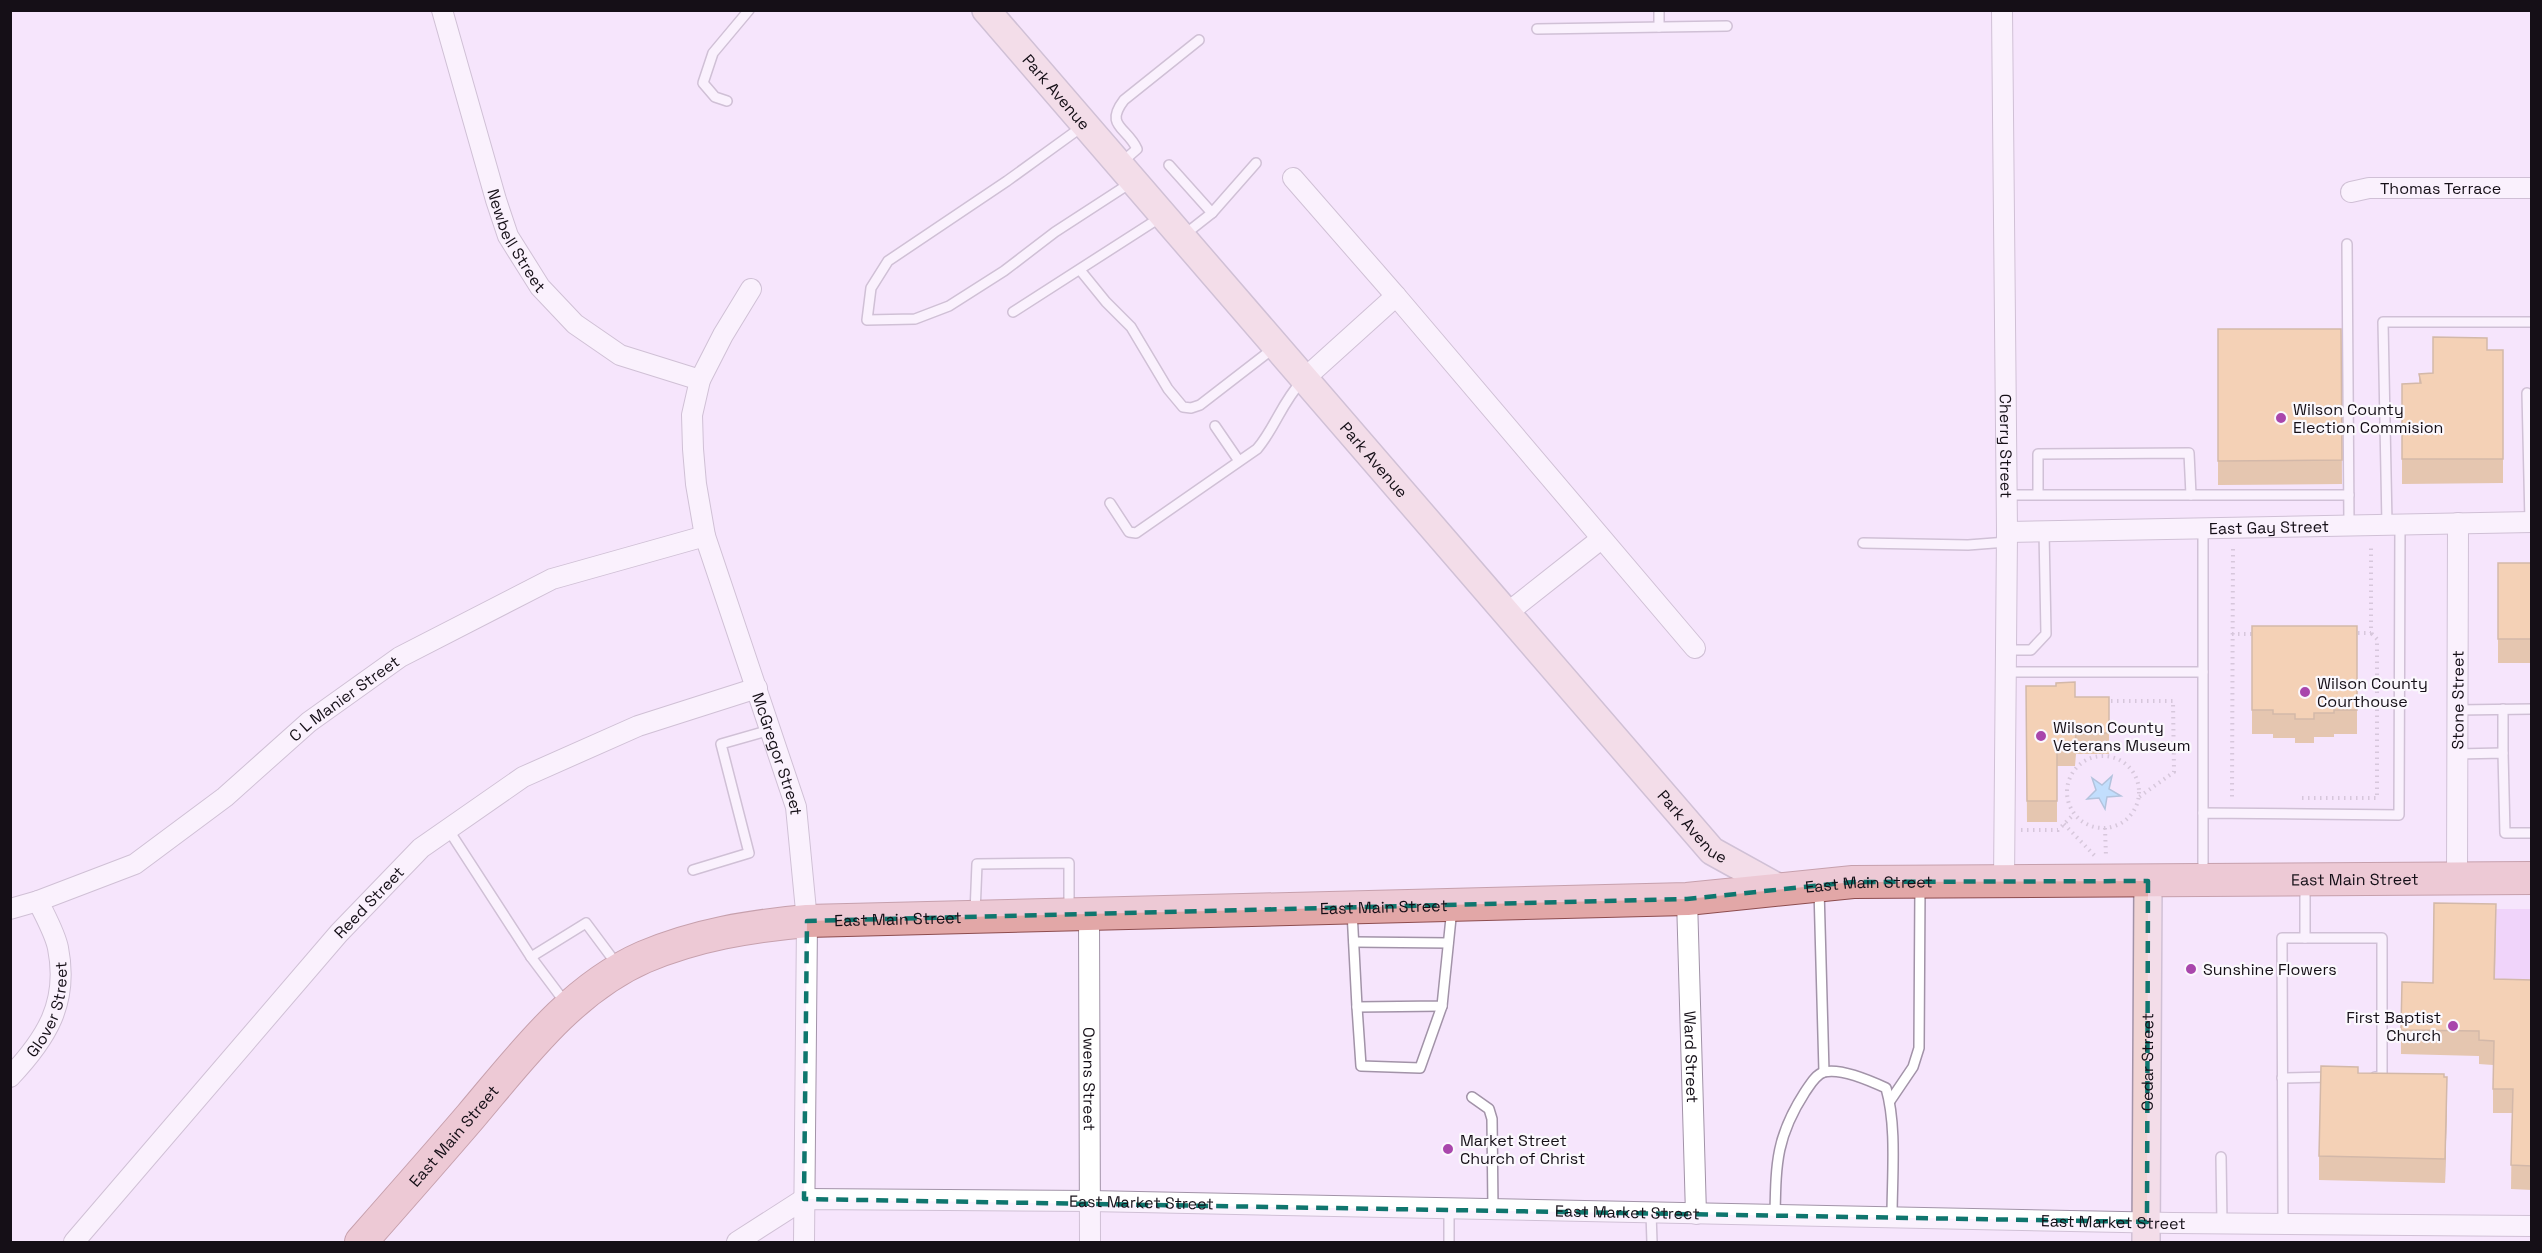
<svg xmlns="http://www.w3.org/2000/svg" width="2542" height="1253" viewBox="0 0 2542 1253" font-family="'Space Grotesk',sans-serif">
	<rect width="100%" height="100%" fill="#f6e5fc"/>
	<path fill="#e8bff8" d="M 2490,909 L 2531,909 L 2531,1003 L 2494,1002 L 2496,928 Z"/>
	<path fill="#83d5fe" stroke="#629ab9" stroke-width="1.5" d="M 2112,776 L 2109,789 L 2121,796 L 2107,797 L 2105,809 L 2099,798 L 2087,799 L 2096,790 L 2092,778 L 2102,785 Z"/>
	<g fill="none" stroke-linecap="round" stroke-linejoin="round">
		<defs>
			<g id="lane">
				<path d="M 1659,10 L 1659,27"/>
				<path d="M 1537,29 L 1727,26"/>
				<path d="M 727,101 L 715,97 L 703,83 L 713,53 L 749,10"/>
				<path d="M 1083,126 L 1007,181 L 888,261 L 871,288 L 867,320 L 915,319 L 949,306 L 1004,271 L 1055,232 L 1132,182"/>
				<path d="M 1121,163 L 1137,149 C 1127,127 1104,126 1124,100 L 1199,40"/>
				<path d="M 1169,165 L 1212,213"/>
				<path d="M 1184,235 L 1212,213 L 1256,163"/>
				<path d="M 2347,244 L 2349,524"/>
				<path d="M 1080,270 L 1106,302 L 1131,327 L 1168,389 L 1183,407 L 1191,408 L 1200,405 L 1275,347"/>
				<path d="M 1013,312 L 1161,217"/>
				<path d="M 2527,393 L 2530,522"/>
				<path d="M 1215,426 L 1239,461"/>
				<path d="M 2038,494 L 2038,454 L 2189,453 L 2191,495"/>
				<path d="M 2006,495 L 2349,495"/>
				<path d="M 1110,503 L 1129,532 L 1136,533 L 1257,449 C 1275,428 1282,402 1302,381"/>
				<path d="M 2387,524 L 2383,322 L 2532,322"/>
				<path d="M 2203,527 L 2203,813"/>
				<path d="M 1863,543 L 1968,545 L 2007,542"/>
				<path d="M 2005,650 L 2031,650 L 2046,634 L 2044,531"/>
				<path d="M 2005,672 L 2203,672"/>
				<path d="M 2457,710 L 2532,709"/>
				<path d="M 2503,753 L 2503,709"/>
				<path d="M 2457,754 L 2503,753 L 2505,833 L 2532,833"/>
				<path d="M 448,829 L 531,957"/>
				<path d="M 693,870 L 749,853 L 721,744 L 770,730"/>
				<path d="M 2203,875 L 2203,813 L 2399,815 L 2400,523"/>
				<path d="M 2305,883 L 2305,938"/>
				<path d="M 1819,889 L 1824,1072"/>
				<path d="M 1352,911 L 1357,1007 L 1442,1006 L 1452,908"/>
				<path d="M 975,913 L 977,864 L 1069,863 L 1069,910"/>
				<path d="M 1354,942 L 1448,943"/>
				<path d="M 567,1005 L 531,957 L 586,923 L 618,966"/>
				<path d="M 1357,1007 L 1361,1066 L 1420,1068 L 1442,1006"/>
				<path d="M 2282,1078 L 2331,1077"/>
				<path d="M 1472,1097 L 1489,1109 L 1492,1119 L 1493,1210"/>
				<path d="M 1890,1101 L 1913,1067 L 1919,1048 L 1920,887"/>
				<path d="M 2221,1157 L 2222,1223"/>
				<path d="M 1449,1209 L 1449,1242"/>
				<path d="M 1651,1213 L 1652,1242"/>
				<path d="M 1775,1215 C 1776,1163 1776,1137 1805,1092 C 1810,1085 1815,1075 1824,1072 C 1840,1068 1871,1081 1886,1088 C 1897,1126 1892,1177 1892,1217"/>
				<path d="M 2283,1224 L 2282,938 L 2382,938 L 2382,1077 L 2375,1077"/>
			</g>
			<g id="street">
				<path id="s1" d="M 442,10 L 496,200 L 508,236 L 540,287 L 575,324 L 620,355 L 700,380"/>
				<path id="s2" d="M 2002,10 L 2007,532 L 2004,882"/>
				<path d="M 1293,178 L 1396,296"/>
				<path id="s3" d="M 2351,192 L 2369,188 L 2532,188"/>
				<path id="s4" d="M 751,289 L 723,335 L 700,380 L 692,415 L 693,449 L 696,484 L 705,536 L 796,807 L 807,921 L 804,1242"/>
				<path d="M 1304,379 L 1396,296 L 1695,648"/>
				<path id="s5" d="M 2007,532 L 2532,522"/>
				<path d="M 1506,614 L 1601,539"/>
				<path id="s6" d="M 2457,878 L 2458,523"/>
				<path id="s7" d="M 1687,899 L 1696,1214"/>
				<path id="s8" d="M 10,909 L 38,901 L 135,864 L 225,797 L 309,722 L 400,657 L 552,579 L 705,536"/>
				<path id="s9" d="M 1089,915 L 1090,1242"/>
				<path id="s10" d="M 10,1077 C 46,1039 69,1003 58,948 C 55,933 45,916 38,901"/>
				<path id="s11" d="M 74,1242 L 339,933 L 421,848 L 523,777 L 638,726 L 757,688"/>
				<path id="s12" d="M 737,1242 L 804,1199 L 1090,1201 L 2173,1223 L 2532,1226"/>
			</g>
			<g id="secondary">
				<path id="s13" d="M 986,10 L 1712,851 L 1779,888"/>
				<path id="s14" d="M 2146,1242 L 2148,881"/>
			</g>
			<g id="primary">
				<path id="s15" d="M 361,1242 C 398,1200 435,1158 471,1116 C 521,1057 571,989 644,957 C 696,935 750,926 807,921 L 1687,899 L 1853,882 L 2532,878"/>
			</g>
		</defs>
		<use href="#lane" stroke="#a293a8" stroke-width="12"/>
		<use href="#street" stroke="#a293a8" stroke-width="22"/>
		<use href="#secondary" stroke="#a293a8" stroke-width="30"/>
		<use href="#primary" stroke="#8d4c4e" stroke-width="34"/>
		<g stroke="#b1a3b5" stroke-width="4" stroke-dasharray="1.5 4.5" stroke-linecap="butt">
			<path d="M 2233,549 L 2232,798 L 2234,798"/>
			<path d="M 2352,633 L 2371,633 L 2371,548"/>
			<path d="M 2232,634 L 2255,634"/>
			<path d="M 2105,701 L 2173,701 L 2174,772 L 2139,797"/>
			<circle cx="2103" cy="792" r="36"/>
			<path d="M 2302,798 L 2377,798 L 2377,639 L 2371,633"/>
			<path d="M 2064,824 L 2095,856"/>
			<path d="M 2105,828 L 2106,857"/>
			<path d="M 2021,830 L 2058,830 L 2074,814"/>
		</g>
		<use href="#lane" stroke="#fff" stroke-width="9"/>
		<use href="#street" stroke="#fff" stroke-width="20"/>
		<use href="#secondary" stroke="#f0d3d3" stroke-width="27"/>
		<use href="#primary" stroke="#e2a7a7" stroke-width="32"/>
	</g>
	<g fill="#d09f55">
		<path d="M 2218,329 L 2341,329 L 2342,484 L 2218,485 Z"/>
		<path d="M 2433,337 L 2487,350 L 2503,350 L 2503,483 L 2402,484 L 2402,384 L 2419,383 L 2419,374 L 2433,373 Z"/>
		<rect x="2498" y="563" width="34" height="100"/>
		<path d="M 2252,626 L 2357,626 L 2357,734 L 2334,734 L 2334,737 L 2314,737 L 2314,743 L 2295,743 L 2295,738 L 2273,738 L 2273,734 L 2252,734 Z"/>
		<path d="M 2026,686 L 2056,686 L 2075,697 L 2109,697 L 2109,754 L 2076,754 L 2075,766 L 2057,766 L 2057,822 L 2027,822 Z"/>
		<path d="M 2496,928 L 2495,979 L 2532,980 L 2532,1190 L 2511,1189 L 2512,1113 L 2493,1113 L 2493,1065 L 2479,1064 L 2479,1056 L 2401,1054 L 2401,1030 L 2433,983 Z"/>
		<path d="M 2358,1073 L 2447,1101 L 2445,1183 L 2319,1180 L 2319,1156 Z"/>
	</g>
	<path fill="#a98245" d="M 2447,1077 L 2447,1101 L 2445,1183 L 2445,1159 Z"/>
	<g fill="#f2b963" stroke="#a98245" stroke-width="1.5">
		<path d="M 2218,329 L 2341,329 L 2342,460 L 2218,461 Z"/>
		<path d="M 2433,337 L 2487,338 L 2487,350 L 2503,350 L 2503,459 L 2402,459 L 2402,384 L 2421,383 L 2419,374 L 2433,373 Z"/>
		<rect x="2498" y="563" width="34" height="76"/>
		<path d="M 2252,626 L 2357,626 L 2357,710 L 2334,710 L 2334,713 L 2314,713 L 2314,719 L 2295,719 L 2295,714 L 2273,714 L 2273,710 L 2252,710 Z"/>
		<path d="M 2075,682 L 2075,697 L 2109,697 L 2109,733 L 2076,733 L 2075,745 L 2057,745 L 2057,801 L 2027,801 L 2026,686 L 2056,686 L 2056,683 Z"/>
		<path d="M 2434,903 L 2496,904 L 2494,979 L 2532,980 L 2532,1166 L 2511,1165 L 2513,1089 L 2493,1089 L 2494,1041 L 2479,1040 L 2479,1031 L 2401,1030 L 2402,982 L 2433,983 Z"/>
		<path d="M 2321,1066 L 2358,1067 L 2358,1073 L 2444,1074 L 2444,1077 L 2447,1077 L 2445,1159 L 2319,1156 Z"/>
	</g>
	<path d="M0 0H2542V1253H0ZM 2148,881 L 2147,1222 L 804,1199 L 807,921 L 1687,899 L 1853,882 Z" fill="#f6e5fc" fill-opacity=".55" fill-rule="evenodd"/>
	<path fill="none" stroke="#0f766e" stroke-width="4.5" stroke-dasharray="12 8" stroke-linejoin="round" d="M 2148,881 L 2147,1222 L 804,1199 L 807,921 L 1687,899 L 1853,882 Z"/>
	<g fill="#a946ac" stroke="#fbf8fd" stroke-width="2">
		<circle cx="2281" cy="418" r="6"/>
		<circle cx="2305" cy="692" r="6"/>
		<circle cx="2041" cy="736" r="6"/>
		<circle cx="2191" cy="969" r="6"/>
		<circle cx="2453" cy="1026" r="6"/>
		<circle cx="1448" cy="1149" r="6"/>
	</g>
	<g text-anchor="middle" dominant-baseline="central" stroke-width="4.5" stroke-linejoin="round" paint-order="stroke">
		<g font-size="16" fill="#150f17" stroke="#fbf8fd">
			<text stroke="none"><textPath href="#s13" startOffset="108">Park Avenue</textPath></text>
			<text stroke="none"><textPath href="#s3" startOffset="90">Thomas Terrace</textPath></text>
			<text stroke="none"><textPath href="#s1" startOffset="243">Newbell Street</textPath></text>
			<text stroke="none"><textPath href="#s2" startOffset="436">Cherry Street</textPath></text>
			<text stroke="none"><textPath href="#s13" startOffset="594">Park Avenue</textPath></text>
			<text stroke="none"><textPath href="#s5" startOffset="262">East Gay Street</textPath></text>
			<text stroke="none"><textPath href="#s8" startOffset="400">C L Manier Street</textPath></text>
			<text stroke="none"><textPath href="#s6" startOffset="178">Stone Street</textPath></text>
			<text stroke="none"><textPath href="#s4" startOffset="492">McGregor Street</textPath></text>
			<text stroke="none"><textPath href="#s13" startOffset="1080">Park Avenue</textPath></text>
			<text stroke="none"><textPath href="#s15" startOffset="2121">East Main Street</textPath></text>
			<text stroke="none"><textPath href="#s15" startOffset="1635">East Main Street</textPath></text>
			<text stroke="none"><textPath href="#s11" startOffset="450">Reed Street</textPath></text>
			<text stroke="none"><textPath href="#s15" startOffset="1149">East Main Street</textPath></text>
			<text stroke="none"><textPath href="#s15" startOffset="663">East Main Street</textPath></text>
			<text stroke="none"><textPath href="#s10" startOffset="80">Glover Street</textPath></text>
			<text stroke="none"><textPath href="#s7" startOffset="158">Ward Street</textPath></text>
			<text stroke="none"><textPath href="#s14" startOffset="180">Cedar Street</textPath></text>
			<text stroke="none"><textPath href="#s9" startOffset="164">Owens Street</textPath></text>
			<text stroke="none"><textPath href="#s15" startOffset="141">East Main Street</textPath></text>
			<text stroke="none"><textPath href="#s12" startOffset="417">East Market Street</textPath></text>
			<text stroke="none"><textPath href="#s12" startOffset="903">East Market Street</textPath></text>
			<text stroke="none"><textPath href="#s12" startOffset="1389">East Market Street</textPath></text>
		</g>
		<g font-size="16" fill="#150f17" stroke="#fbf8fd" text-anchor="start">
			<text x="2293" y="409">Wilson County<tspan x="2293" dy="18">Election Commision</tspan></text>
			<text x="2317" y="683">Wilson County<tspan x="2317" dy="18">Courthouse</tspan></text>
			<text x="2053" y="727">Wilson County<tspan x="2053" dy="18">Veterans Museum</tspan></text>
			<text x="2203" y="969">Sunshine Flowers</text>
			<text x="2441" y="1017" text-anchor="end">First Baptist<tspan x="2441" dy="18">Church</tspan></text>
			<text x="1460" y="1140">Market Street<tspan x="1460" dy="18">Church of Christ</tspan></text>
		</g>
	</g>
	<rect width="2542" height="1253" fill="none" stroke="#150f17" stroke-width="24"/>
</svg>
